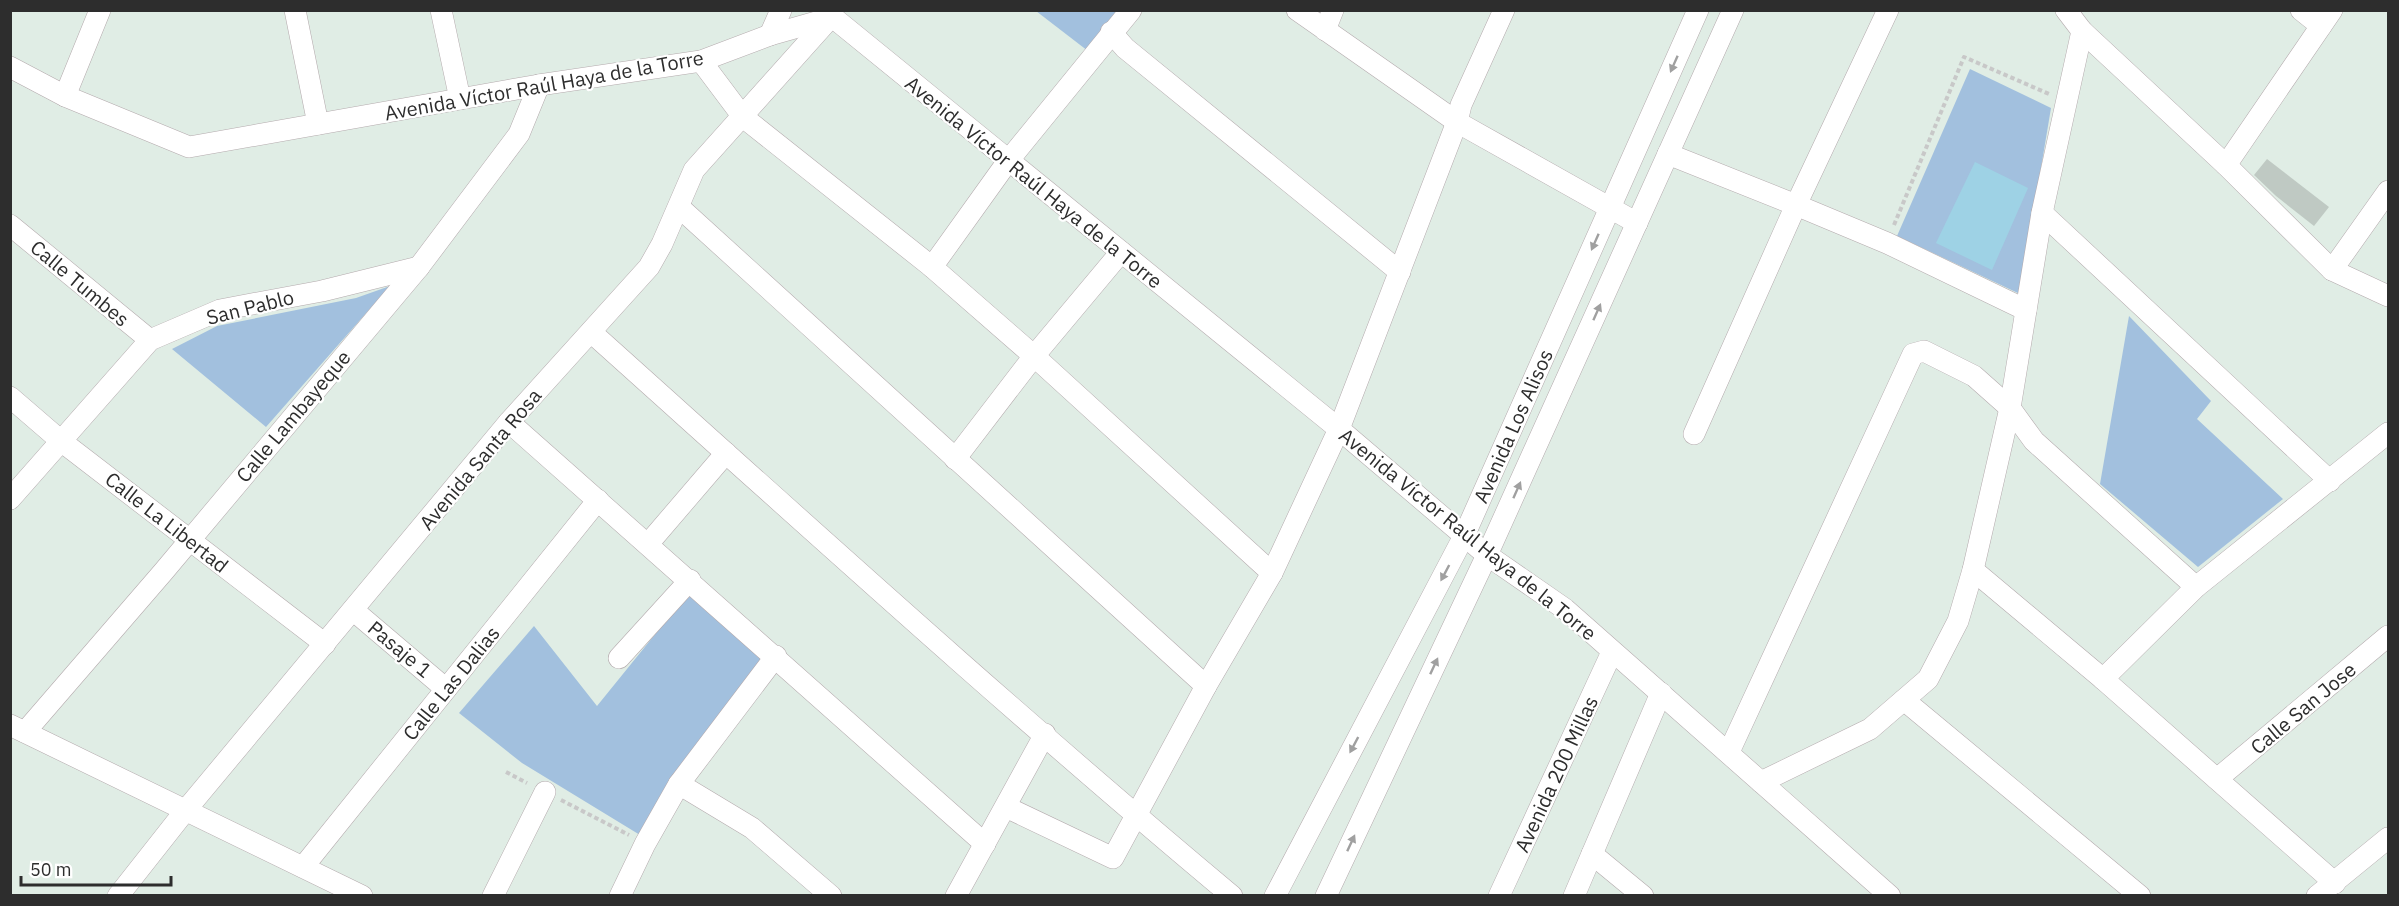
<svg xmlns="http://www.w3.org/2000/svg" width="2399" height="906" viewBox="0 0 2399 906" font-family="'IBM Plex Sans',sans-serif">
	<rect width="100%" height="100%" fill="#e0ede5"/>
	<g fill="#a2c0de">
		<path d="M 1036,11 L 1120,11 L 1088,51 Z"/>
		<path d="M 1970,69 L 2051,108 L 2020,294 L 1897,236 Z"/>
		<path d="M 390,286 L 266,427 L 172,349 L 217,326 L 356,298 Z"/>
		<path d="M 2129,316 L 2211,401 L 2197,419 L 2283,499 L 2198,567 L 2100,484 Z"/>
		<path d="M 691,590 L 765,654 L 640,835 L 522,763 L 459,713 L 534,626 L 597,706 Z"/>
	</g>
	<path fill="#9ed2e5" d="M 1975,162 L 2028,188 L 1992,270 L 1936,243 Z"/>
	<path fill="#bfc9c3" d="M 2267,159 L 2329,207 L 2314,226 L 2276,196 L 2254,175 Z"/>
	<g fill="none" stroke-linecap="round" stroke-linejoin="round">
		<defs>
			<g id="minor">
				<path d="M 295,10 L 318,124"/>
				<path d="M 441,10 L 460,99"/>
				<path d="M 824,10 L 1339,429 L 1487,555 L 1565,609 L 1890,896"/>
				<path d="M 1297,10 L 1457,122 L 1637,223"/>
				<path d="M 2066,10 L 2082,31 L 2226,165 L 2332,270 L 2388,296"/>
				<path d="M 2301,10 L 2321,26"/>
				<path d="M 1325,30 L 1333,10"/>
				<path d="M 1111,32 L 1125,48 L 1400,272"/>
				<path d="M 770,35 L 781,10"/>
				<path d="M 701,61 L 743,117 L 932,267 L 1034,356 L 1272,573"/>
				<path d="M 10,67 L 65,96 L 189,147 L 539,85 L 701,61 L 770,35 L 830,18"/>
				<path d="M 65,96 L 100,10"/>
				<path d="M 1668,154 L 1796,205 L 1887,243 L 2026,310"/>
				<path d="M 2226,165 L 2332,10"/>
				<path d="M 679,207 L 1206,686"/>
				<path d="M 2042,213 L 2330,481"/>
				<path d="M 10,225 L 150,340"/>
				<path d="M 932,267 L 1008,161 L 1131,10"/>
				<path d="M 2332,270 L 2388,191"/>
				<path d="M 591,332 C 803,522 1014,714 1232,896"/>
				<path d="M 10,397 L 61,441 L 325,644"/>
				<path d="M 509,422 L 985,844"/>
				<path d="M 1694,434 L 1796,205 L 1888,10"/>
				<path d="M 955,459 L 1034,356 L 1121,252"/>
				<path d="M 10,499 L 150,340 L 220,310 L 322,291 L 419,267"/>
				<path d="M 648,544 L 726,453"/>
				<path d="M 1973,570 L 2103,679 L 2335,883"/>
				<path d="M 353,610 L 446,689"/>
				<path d="M 619,658 L 690,580"/>
				<path d="M 2103,679 L 2196,587 L 2388,433"/>
				<path d="M 1904,700 L 2140,896"/>
				<path d="M 10,725 L 362,896"/>
				<path d="M 25,732 L 164,571 L 419,267 L 519,134 L 539,85"/>
				<path d="M 1729,752 L 1913,354 L 1924,351 L 1974,376 L 2010,408 L 2034,441 L 2196,587"/>
				<path d="M 2217,779 L 2388,636"/>
				<path d="M 1761,782 L 1870,729 L 1928,679 L 1958,621 L 1973,570 L 2010,408 L 2042,213 L 2082,31"/>
				<path d="M 679,784 L 752,828 L 831,896"/>
				<path d="M 1006,807 L 1113,858 L 1206,686 L 1272,573 L 1339,429 L 1457,122 L 1461,105 L 1504,10"/>
				<path d="M 1592,854 L 1643,896"/>
				<path d="M 303,867 L 598,500"/>
				<path d="M 118,896 L 185,811 L 509,422 L 649,267 L 662,244 L 694,170 L 830,18"/>
				<path d="M 493,896 L 545,792"/>
				<path d="M 620,896 L 645,844 L 679,784 L 776,656"/>
				<path d="M 956,896 L 1045,734"/>
				<path d="M 1275,896 L 1464,536 L 1698,10"/>
				<path d="M 1326,896 L 1487,555 L 1733,10"/>
				<path d="M 1499,896 L 1612,652"/>
				<path d="M 1574,896 L 1661,693"/>
				<path d="M 2317,896 L 2388,838"/>
			</g>
		</defs>
		<use href="#minor" stroke="#b4aaad" stroke-width="22"/>
		<g stroke="#c8c8c8" stroke-width="4" stroke-dasharray="4.5 3" stroke-linecap="butt">
			<path d="M 1894,225 L 1964,57 L 2049,94"/>
			<path d="M 506,772 L 527,783"/>
			<path d="M 561,800 L 629,835"/>
		</g>
		<use href="#minor" stroke="#fff" stroke-width="21"/>
	</g>
	<defs><path id="oneway-solid" d="M-6-.8H1V-3.2L6.5 0L1 3.2V.8H-6Z" transform="scale(1.5)"/></defs>
	<g fill="#a0a0a0">
		<use href="#oneway-solid" transform="translate(1674 64) rotate(114)"/>
		<use href="#oneway-solid" transform="translate(1595 242) rotate(114)"/>
		<use href="#oneway-solid" transform="translate(1597 312) rotate(-66)"/>
		<use href="#oneway-solid" transform="translate(1517 490) rotate(-66)"/>
		<use href="#oneway-solid" transform="translate(1445 573) rotate(118)"/>
		<use href="#oneway-solid" transform="translate(1434 666) rotate(-65)"/>
		<use href="#oneway-solid" transform="translate(1354 745) rotate(118)"/>
		<use href="#oneway-solid" transform="translate(1351 843) rotate(-65)"/>
	</g>
	<g text-anchor="middle" dominant-baseline="central" stroke-width="4.5" stroke-linejoin="round" paint-order="stroke">
		<g font-size="20" fill="#2d2d2d" stroke="#fff">
			<text transform="translate(544 85) rotate(-10)">Avenida Víctor Raúl Haya de la Torre</text>
			<text transform="translate(1034 182) rotate(39)">Avenida Víctor Raúl Haya de la Torre</text>
			<text transform="translate(80 283) rotate(40)">Calle Tumbes</text>
			<text transform="translate(250 307) rotate(-14)">San Pablo</text>
			<text transform="translate(293 416) rotate(-50)">Calle Lambayeque</text>
			<text transform="translate(1513 426) rotate(-66)">Avenida Los Alisos</text>
			<text transform="translate(480 459) rotate(-50)">Avenida Santa Rosa</text>
			<text transform="translate(167 522) rotate(38)">Calle La Libertad</text>
			<text transform="translate(1468 534) rotate(39)">Avenida Víctor Raúl Haya de la Torre</text>
			<text transform="translate(400 649) rotate(40)">Pasaje 1</text>
			<text transform="translate(451 683) rotate(-51)">Calle Las Dalias</text>
			<text transform="translate(2303 708) rotate(-40)">Calle San Jose</text>
			<text transform="translate(1556 774) rotate(-65)">Avenida 200 Millas</text>
		</g>
	</g>
	<rect width="2399" height="906" fill="none" stroke="#2d2d2d" stroke-width="24"/>
	<path d="M21 876v9h150v-9" fill="none" stroke="#2d2d2d" stroke-width="3"/>
	<text x="30" y="876" font-size="18" fill="#2d2d2d" stroke="#ffffff" stroke-width="4.5" paint-order="stroke">50 m</text>
</svg>
